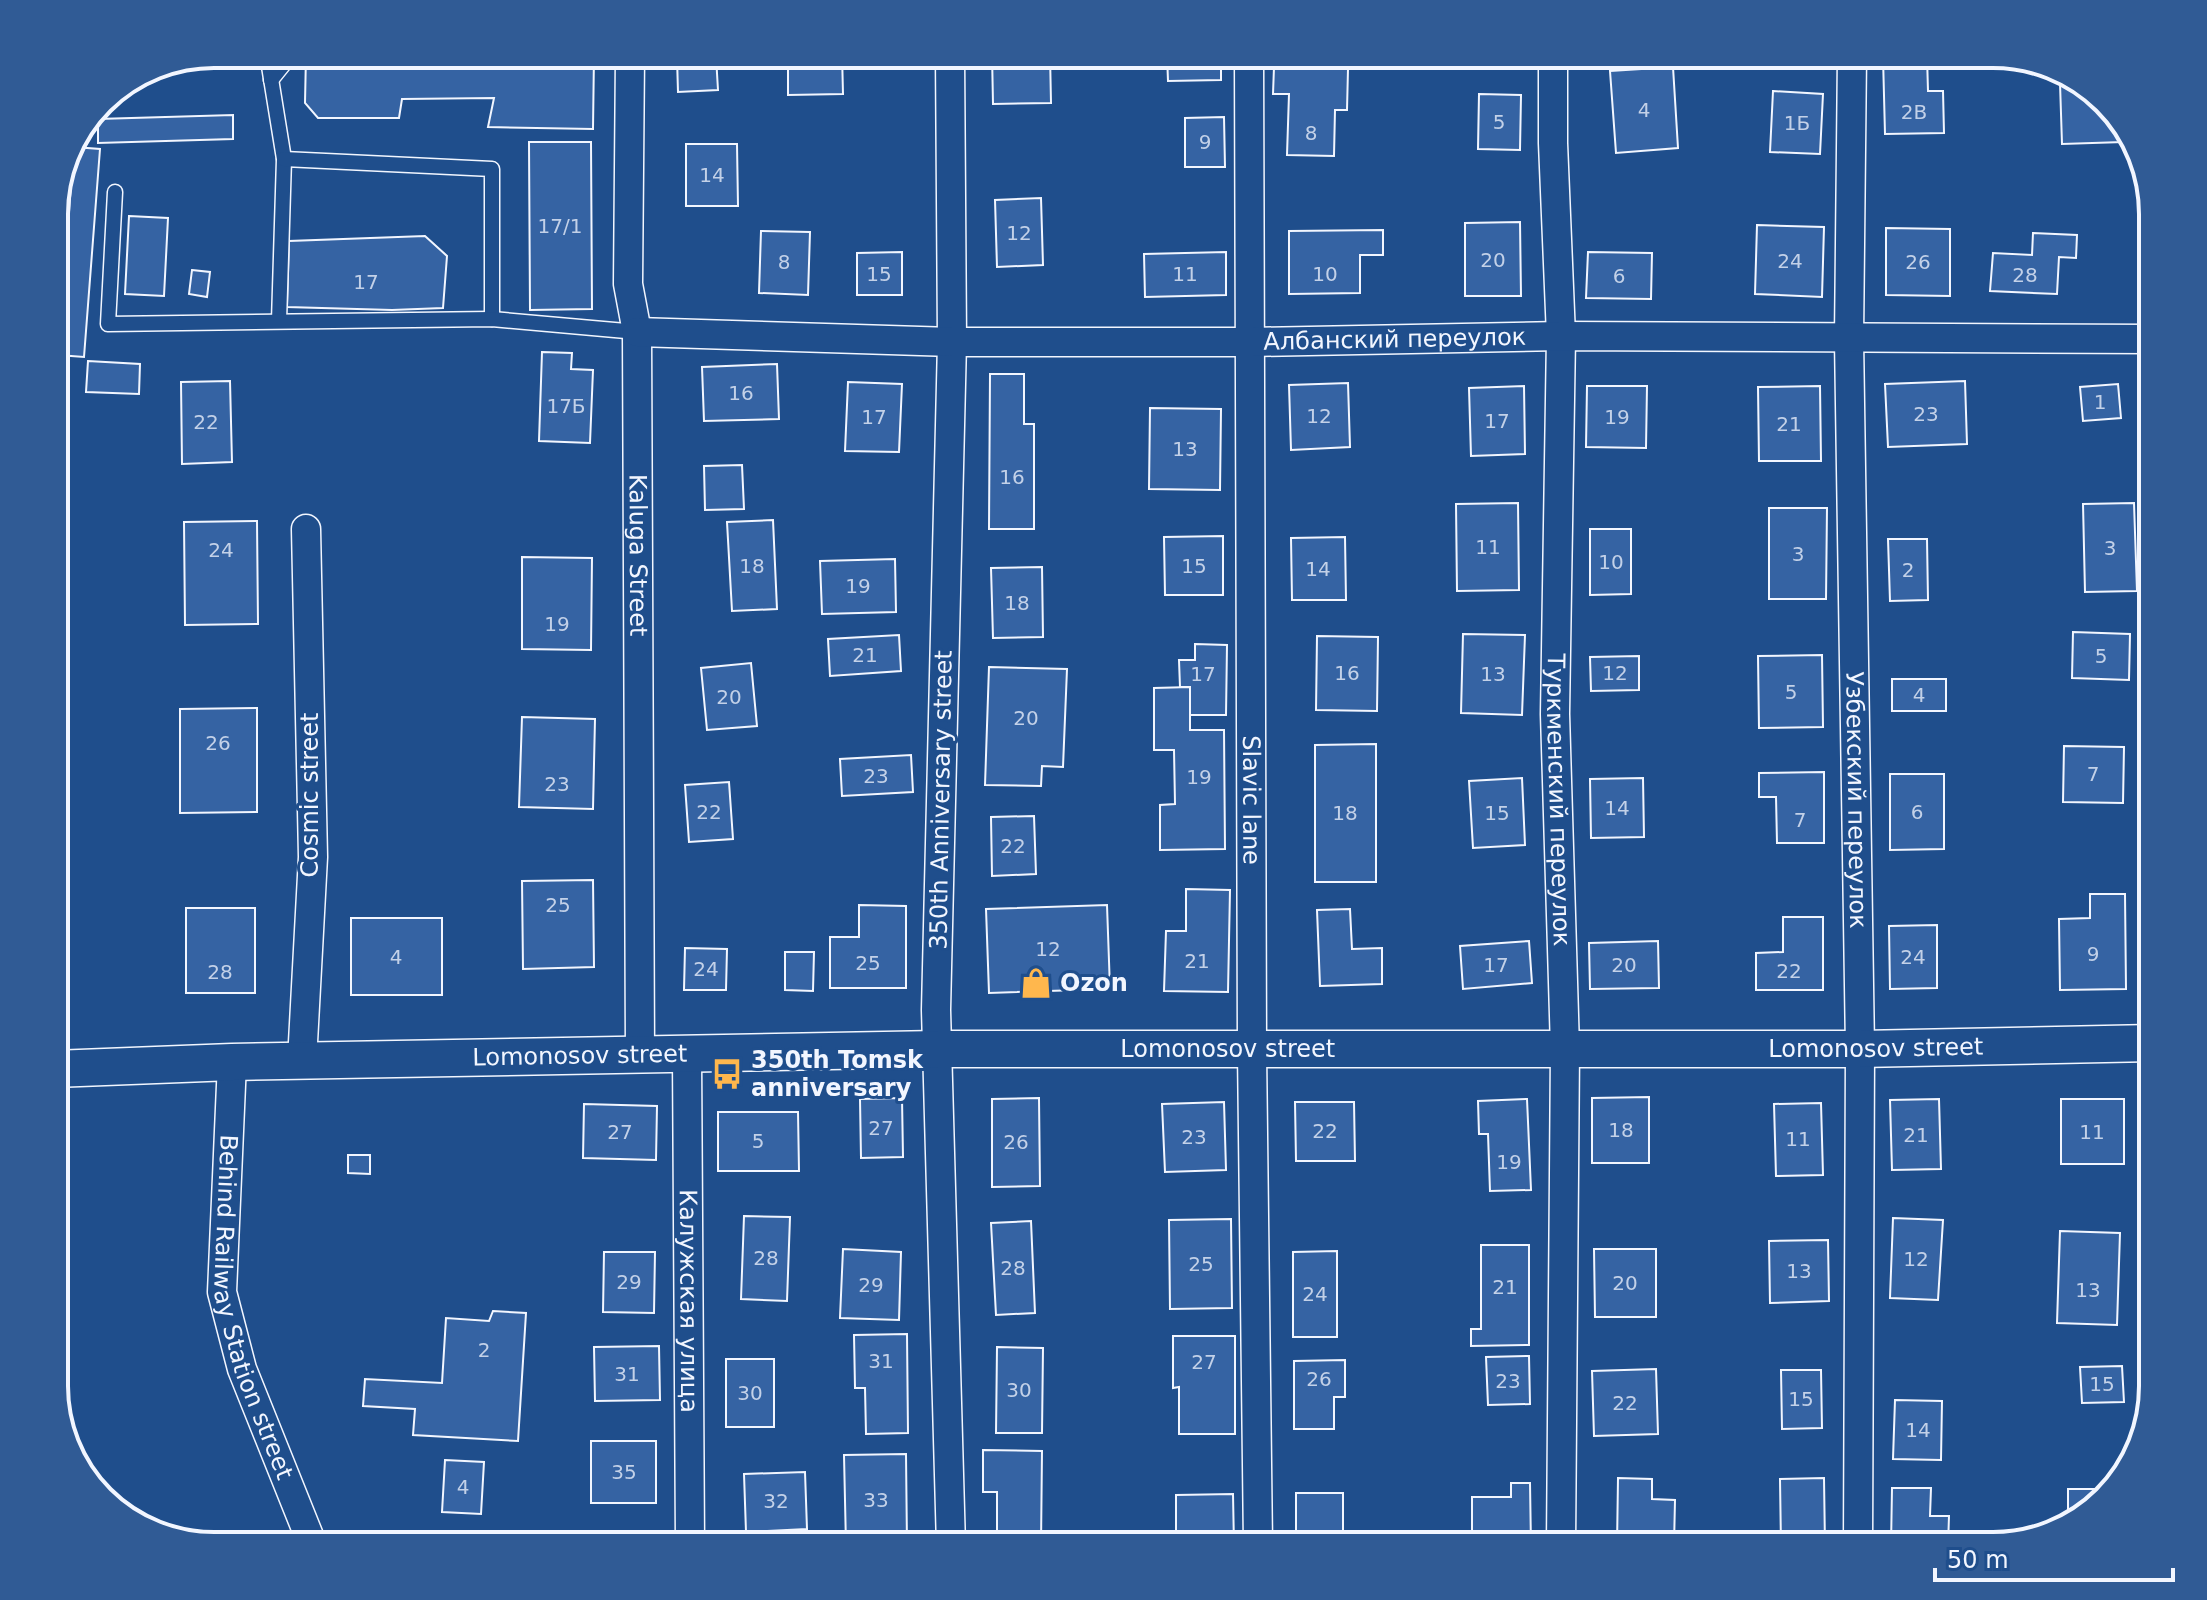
<svg xmlns="http://www.w3.org/2000/svg" width="2207" height="1600" viewBox="0 0 2207 1600" font-family="'DejaVu Sans',sans-serif">
	<rect width="100%" height="100%" fill="#1f4e8c"/>
	<g fill="#3563a3" stroke="#f2f6ff" stroke-width="2">
		<path d="M 306,54 L 594,54 L 593,129 L 488,127 L 494,98 L 402,99 L 399,118 L 318,118 L 305,103 Z"/>
		<path d="M 788,54 L 842,54 L 843,94 L 788,95 Z"/>
		<path d="M 992,54 L 1050,54 L 1051,103 L 993,104 Z"/>
		<path d="M 1167,54 L 1221,54 L 1221,80 L 1168,81 Z"/>
		<path d="M 716,56 L 718,90 L 678,92 L 677,58 Z"/>
		<path d="M 1927,56 L 1928,91 L 1943,91 L 1944,133 L 1885,134 L 1883,57 Z"/>
		<path d="M 1274,67 L 1348,69 L 1347,110 L 1335,110 L 1334,156 L 1287,155 L 1289,94 L 1273,94 Z"/>
		<path d="M 1673,67 L 1678,148 L 1616,153 L 1610,71 Z"/>
		<path d="M 2060,83 L 2085,85 L 2085,97 L 2098,97 L 2123,127 L 2123,142 L 2062,144 Z"/>
		<path d="M 1773,91 L 1823,94 L 1820,154 L 1770,152 Z"/>
		<path d="M 1479,94 L 1521,95 L 1520,150 L 1478,149 Z"/>
		<path d="M 233,115 L 233,139 L 98,143 L 98,119 Z"/>
		<path d="M 1224,117 L 1225,167 L 1185,167 L 1185,118 Z"/>
		<path d="M 529,142 L 591,142 L 592,309 L 530,310 Z"/>
		<path d="M 686,144 L 737,144 L 738,206 L 686,206 Z"/>
		<path d="M 74,147 L 100,149 L 84,357 L 58,355 Z"/>
		<path d="M 1041,198 L 1043,265 L 997,267 L 995,200 Z"/>
		<path d="M 129,216 L 168,218 L 164,296 L 125,294 Z"/>
		<path d="M 1520,222 L 1521,296 L 1465,296 L 1465,223 Z"/>
		<path d="M 1757,225 L 1824,227 L 1822,297 L 1755,294 Z"/>
		<path d="M 1886,228 L 1950,229 L 1950,296 L 1886,295 Z"/>
		<path d="M 1383,230 L 1383,255 L 1360,255 L 1360,293 L 1289,294 L 1289,231 Z"/>
		<path d="M 761,231 L 810,232 L 808,295 L 759,293 Z"/>
		<path d="M 2033,233 L 2077,235 L 2076,258 L 2059,257 L 2057,294 L 1990,291 L 1993,253 L 2032,255 Z"/>
		<path d="M 425,236 L 447,256 L 443,308 L 392,310 L 287,307 L 289,241 Z"/>
		<path d="M 902,252 L 902,295 L 857,295 L 857,253 Z"/>
		<path d="M 1226,252 L 1226,295 L 1145,297 L 1144,254 Z"/>
		<path d="M 1588,252 L 1652,253 L 1651,299 L 1586,298 Z"/>
		<path d="M 192,270 L 210,272 L 207,297 L 189,294 Z"/>
		<path d="M 542,352 L 572,353 L 571,369 L 593,370 L 590,443 L 539,441 Z"/>
		<path d="M 88,361 L 140,364 L 139,394 L 86,392 Z"/>
		<path d="M 777,364 L 779,419 L 704,421 L 702,367 Z"/>
		<path d="M 990,374 L 1024,374 L 1024,424 L 1034,424 L 1034,529 L 989,529 Z"/>
		<path d="M 230,381 L 232,462 L 182,464 L 181,382 Z"/>
		<path d="M 1965,381 L 1967,444 L 1888,447 L 1885,384 Z"/>
		<path d="M 848,382 L 902,384 L 899,452 L 845,451 Z"/>
		<path d="M 1348,383 L 1350,447 L 1291,450 L 1289,385 Z"/>
		<path d="M 2118,384 L 2121,418 L 2083,421 L 2080,387 Z"/>
		<path d="M 1524,386 L 1525,454 L 1471,456 L 1469,388 Z"/>
		<path d="M 1587,386 L 1647,386 L 1646,448 L 1586,447 Z"/>
		<path d="M 1820,386 L 1821,461 L 1759,461 L 1758,387 Z"/>
		<path d="M 1150,408 L 1221,409 L 1220,490 L 1149,489 Z"/>
		<path d="M 742,465 L 744,509 L 705,510 L 704,466 Z"/>
		<path d="M 1518,503 L 1519,590 L 1457,591 L 1456,504 Z"/>
		<path d="M 2134,503 L 2137,591 L 2085,592 L 2083,504 Z"/>
		<path d="M 1769,508 L 1827,508 L 1826,599 L 1769,599 Z"/>
		<path d="M 773,520 L 777,609 L 732,611 L 727,522 Z"/>
		<path d="M 257,521 L 258,624 L 185,625 L 184,522 Z"/>
		<path d="M 1590,529 L 1631,529 L 1631,594 L 1590,595 Z"/>
		<path d="M 1223,536 L 1223,595 L 1165,595 L 1164,537 Z"/>
		<path d="M 1345,537 L 1346,600 L 1292,600 L 1291,538 Z"/>
		<path d="M 1888,539 L 1927,539 L 1928,600 L 1890,601 Z"/>
		<path d="M 522,557 L 592,558 L 591,650 L 522,649 Z"/>
		<path d="M 895,559 L 896,612 L 822,614 L 820,561 Z"/>
		<path d="M 1042,567 L 1043,637 L 993,638 L 991,568 Z"/>
		<path d="M 2073,632 L 2130,634 L 2129,680 L 2072,678 Z"/>
		<path d="M 1463,634 L 1525,635 L 1522,715 L 1461,713 Z"/>
		<path d="M 899,635 L 901,671 L 830,676 L 828,639 Z"/>
		<path d="M 1317,636 L 1378,637 L 1377,711 L 1316,710 Z"/>
		<path d="M 1195,644 L 1227,645 L 1226,715 L 1190,715 L 1190,687 L 1180,687 L 1179,660 L 1195,660 Z"/>
		<path d="M 1822,655 L 1823,727 L 1759,728 L 1758,656 Z"/>
		<path d="M 1639,656 L 1639,690 L 1591,691 L 1590,657 Z"/>
		<path d="M 751,663 L 757,726 L 707,730 L 701,668 Z"/>
		<path d="M 989,667 L 1067,669 L 1063,767 L 1042,766 L 1041,786 L 985,785 Z"/>
		<rect x="1892" y="679" width="54" height="32"/>
		<path d="M 1190,687 L 1190,730 L 1224,730 L 1225,849 L 1160,850 L 1160,805 L 1175,804 L 1174,750 L 1154,750 L 1154,688 Z"/>
		<path d="M 257,708 L 257,812 L 180,813 L 180,709 Z"/>
		<path d="M 522,717 L 595,719 L 593,809 L 519,807 Z"/>
		<path d="M 1376,744 L 1376,882 L 1315,882 L 1315,745 Z"/>
		<path d="M 2064,746 L 2124,747 L 2123,803 L 2063,802 Z"/>
		<path d="M 911,755 L 913,792 L 842,796 L 840,759 Z"/>
		<path d="M 1824,772 L 1824,843 L 1777,843 L 1776,797 L 1759,797 L 1759,773 Z"/>
		<path d="M 1890,774 L 1944,774 L 1944,849 L 1890,850 Z"/>
		<path d="M 1522,778 L 1525,845 L 1473,848 L 1469,781 Z"/>
		<path d="M 1643,778 L 1644,837 L 1591,838 L 1590,779 Z"/>
		<path d="M 729,782 L 733,839 L 689,842 L 685,785 Z"/>
		<path d="M 1034,816 L 1036,874 L 992,876 L 991,817 Z"/>
		<path d="M 593,880 L 594,967 L 523,969 L 522,881 Z"/>
		<path d="M 1186,889 L 1230,890 L 1228,992 L 1164,991 L 1166,931 L 1186,931 Z"/>
		<path d="M 2090,894 L 2125,894 L 2126,989 L 2060,990 L 2059,919 L 2090,918 Z"/>
		<path d="M 859,905 L 906,906 L 906,988 L 830,988 L 830,937 L 859,937 Z"/>
		<path d="M 1107,905 L 1110,989 L 989,993 L 986,909 Z"/>
		<rect x="186" y="908" width="69" height="85"/>
		<path d="M 1350,909 L 1352,949 L 1382,948 L 1382,984 L 1320,986 L 1317,910 Z"/>
		<path d="M 1783,917 L 1823,917 L 1823,990 L 1756,990 L 1756,953 L 1783,952 Z"/>
		<rect x="351" y="918" width="91" height="77"/>
		<path d="M 1937,925 L 1937,988 L 1890,989 L 1889,926 Z"/>
		<path d="M 1529,941 L 1532,983 L 1463,989 L 1460,946 Z"/>
		<path d="M 1658,941 L 1659,988 L 1590,989 L 1589,943 Z"/>
		<path d="M 685,948 L 727,949 L 726,990 L 684,990 Z"/>
		<path d="M 785,952 L 814,952 L 813,991 L 785,990 Z"/>
		<path d="M 1649,1097 L 1649,1163 L 1592,1163 L 1592,1098 Z"/>
		<path d="M 902,1098 L 903,1157 L 861,1158 L 860,1099 Z"/>
		<path d="M 1039,1098 L 1040,1186 L 992,1187 L 992,1099 Z"/>
		<path d="M 1527,1099 L 1531,1190 L 1490,1191 L 1488,1134 L 1479,1134 L 1478,1101 Z"/>
		<path d="M 1939,1099 L 1941,1169 L 1892,1170 L 1890,1100 Z"/>
		<rect x="2061" y="1099" width="63" height="65"/>
		<path d="M 1224,1102 L 1226,1170 L 1165,1172 L 1162,1104 Z"/>
		<path d="M 1295,1102 L 1354,1102 L 1355,1161 L 1296,1161 Z"/>
		<path d="M 1821,1103 L 1823,1175 L 1776,1176 L 1774,1104 Z"/>
		<path d="M 584,1104 L 657,1106 L 656,1160 L 583,1158 Z"/>
		<path d="M 718,1112 L 798,1112 L 799,1171 L 718,1171 Z"/>
		<path d="M 348,1155 L 370,1155 L 370,1174 L 348,1173 Z"/>
		<path d="M 744,1216 L 790,1217 L 787,1301 L 741,1299 Z"/>
		<path d="M 1893,1218 L 1943,1220 L 1938,1300 L 1890,1298 Z"/>
		<path d="M 1231,1219 L 1232,1308 L 1170,1309 L 1169,1220 Z"/>
		<path d="M 1031,1221 L 1035,1313 L 996,1315 L 991,1223 Z"/>
		<path d="M 2060,1231 L 2120,1233 L 2117,1325 L 2057,1323 Z"/>
		<path d="M 1828,1240 L 1829,1301 L 1770,1303 L 1769,1241 Z"/>
		<path d="M 1481,1245 L 1529,1245 L 1529,1345 L 1471,1346 L 1471,1329 L 1481,1329 Z"/>
		<path d="M 843,1249 L 901,1252 L 899,1320 L 840,1318 Z"/>
		<path d="M 1594,1249 L 1656,1249 L 1656,1317 L 1595,1317 Z"/>
		<path d="M 1337,1251 L 1337,1337 L 1293,1337 L 1293,1252 Z"/>
		<path d="M 604,1252 L 655,1252 L 654,1313 L 603,1312 Z"/>
		<path d="M 493,1311 L 526,1313 L 518,1441 L 413,1435 L 415,1409 L 363,1406 L 365,1379 L 442,1383 L 446,1318 L 489,1321 Z"/>
		<path d="M 907,1334 L 908,1433 L 866,1434 L 865,1388 L 855,1388 L 854,1335 Z"/>
		<path d="M 1173,1336 L 1235,1336 L 1235,1434 L 1179,1434 L 1179,1387 L 1173,1388 Z"/>
		<path d="M 659,1346 L 660,1400 L 595,1401 L 594,1347 Z"/>
		<path d="M 997,1347 L 1043,1348 L 1042,1433 L 996,1433 Z"/>
		<path d="M 1529,1356 L 1530,1404 L 1488,1405 L 1486,1357 Z"/>
		<rect x="726" y="1359" width="48" height="68"/>
		<path d="M 1345,1360 L 1345,1397 L 1334,1397 L 1334,1429 L 1294,1429 L 1294,1361 Z"/>
		<path d="M 2122,1366 L 2124,1402 L 2082,1403 L 2080,1367 Z"/>
		<path d="M 1656,1369 L 1658,1434 L 1594,1436 L 1592,1371 Z"/>
		<path d="M 1781,1370 L 1821,1370 L 1822,1428 L 1782,1429 Z"/>
		<path d="M 1895,1400 L 1942,1401 L 1941,1460 L 1893,1459 Z"/>
		<rect x="591" y="1441" width="65" height="62"/>
		<path d="M 983,1450 L 1042,1451 L 1041,1546 L 997,1546 L 997,1492 L 983,1492 Z"/>
		<path d="M 906,1454 L 907,1545 L 846,1546 L 844,1455 Z"/>
		<path d="M 445,1460 L 484,1462 L 481,1514 L 442,1512 Z"/>
		<path d="M 805,1472 L 807,1529 L 746,1532 L 744,1474 Z"/>
		<path d="M 1618,1478 L 1652,1479 L 1652,1499 L 1675,1500 L 1674,1546 L 1617,1546 Z"/>
		<path d="M 1824,1478 L 1825,1546 L 1781,1546 L 1780,1479 Z"/>
		<path d="M 1511,1483 L 1530,1483 L 1531,1546 L 1472,1546 L 1472,1497 L 1511,1497 Z"/>
		<path d="M 1892,1488 L 1931,1488 L 1930,1516 L 1949,1516 L 1948,1546 L 1891,1546 Z"/>
		<path d="M 2068,1489 L 2112,1489 L 2068,1526 Z"/>
		<rect x="1296" y="1493" width="47" height="53"/>
		<path d="M 1233,1494 L 1234,1546 L 1176,1546 L 1176,1495 Z"/>
	</g>
	<g fill="none" stroke-linecap="round" stroke-linejoin="round">
		<defs>
			<g id="service">
				<path d="M 267,54 L 284,159 L 279,321"/>
				<path d="M 271,80 L 292,54"/>
				<path d="M 284,159 L 492,169 L 492,319"/>
				<path d="M 115,192 L 108,324 L 492,319 L 637,332"/>
			</g>
			<g id="minor">
				<path id="s1" d="M 630,54 L 628,284 L 637,332 L 640,1056"/>
				<path d="M 950,54 L 952,342 L 936,1010 L 951,1546"/>
				<path id="s2" d="M 1249,54 L 1252,1051 L 1258,1546"/>
				<path id="s3" d="M 1553,54 L 1553,143 L 1561,336 L 1555,714 L 1565,1049 L 1561,1546"/>
				<path id="s4" d="M 1852,54 L 1849,339 L 1860,1049 L 1858,1546"/>
				<path id="s5" d="M 637,332 L 952,342 L 1252,342 L 1561,336 L 2153,339"/>
				<path id="s6" d="M 687,1055 L 690,1546"/>
				<path d="M 302,1061 L 313,857 L 306,529"/>
				<path id="s7" d="M 232,1062 L 222,1292 L 242,1369 L 313,1546"/>
			</g>
			<g id="tertiary">
				<path id="s8" d="M 54,1069 L 232,1062 L 938,1049 L 1860,1049 L 2153,1043"/>
			</g>
		</defs>
		<use href="#service" stroke="#f2f6ff" stroke-width="17"/>
		<use href="#minor" stroke="#f2f6ff" stroke-width="31"/>
		<use href="#tertiary" stroke="#f2f6ff" stroke-width="39"/>
		<use href="#service" stroke="#1f4e8c" stroke-width="14"/>
		<use href="#minor" stroke="#1f4e8c" stroke-width="28"/>
		<use href="#tertiary" stroke="#1f4e8c" stroke-width="36"/>
	</g>
	<defs>
		<symbol id="shop-bare" viewBox="-9 -9 18 18"><path d="M-5-2.5h2.3a2.7 3.5 0 0 1 5.4 0H5L5.5 6h-11ZM-1.5-2.5h3a1.5 2.3 0 0 0-3 0Z" fill="#ffb74d" stroke="#1f4e8c" stroke-width="2.5" paint-order="stroke"/></symbol>
		<symbol id="bus-bare" viewBox="-9 -9 18 18"><path d="M-5-6H5V4H4V6H2V4H-2V6H-4V4H-5ZM-3.5-4V0h7V-4ZM-3.5 1.2v1.5H-2V1.2ZM2 1.2v1.5H3.5V1.2Z" fill="#ffb74d" stroke="#1f4e8c" stroke-width="2.5" paint-order="stroke"/></symbol>
	</defs>
	<g fill-rule="evenodd">
		<use href="#shop-bare" x="1014" y="961" width="44" height="44"/>
		<use href="#bus-bare" x="705" y="1052" width="44" height="44"/>
	</g>
	<g text-anchor="middle" dominant-baseline="central" stroke-width="6" stroke-linejoin="round" paint-order="stroke">
		<g font-size="20" fill="#c3d1e8">
			<text x="1644" y="110">4</text>
			<text x="1914" y="112">2В</text>
			<text x="1499" y="122">5</text>
			<text x="1797" y="123">1Б</text>
			<text x="1311" y="133">8</text>
			<text x="1205" y="142">9</text>
			<text x="712" y="175">14</text>
			<text x="560" y="226">17/1</text>
			<text x="1019" y="233">12</text>
			<text x="1493" y="260">20</text>
			<text x="1790" y="261">24</text>
			<text x="784" y="262">8</text>
			<text x="1918" y="262">26</text>
			<text x="879" y="274">15</text>
			<text x="1185" y="274">11</text>
			<text x="1325" y="274">10</text>
			<text x="2025" y="275">28</text>
			<text x="1619" y="276">6</text>
			<text x="366" y="282">17</text>
			<text x="741" y="393">16</text>
			<text x="2100" y="402">1</text>
			<text x="566" y="406">17Б</text>
			<text x="1926" y="414">23</text>
			<text x="1319" y="416">12</text>
			<text x="874" y="417">17</text>
			<text x="1617" y="417">19</text>
			<text x="1497" y="421">17</text>
			<text x="206" y="422">22</text>
			<text x="1789" y="424">21</text>
			<text x="1185" y="449">13</text>
			<text x="1012" y="477">16</text>
			<text x="1488" y="547">11</text>
			<text x="2110" y="548">3</text>
			<text x="221" y="550">24</text>
			<text x="1798" y="554">3</text>
			<text x="1611" y="562">10</text>
			<text x="752" y="566">18</text>
			<text x="1194" y="566">15</text>
			<text x="1318" y="569">14</text>
			<text x="1908" y="570">2</text>
			<text x="858" y="586">19</text>
			<text x="1017" y="603">18</text>
			<text x="557" y="624">19</text>
			<text x="865" y="655">21</text>
			<text x="2101" y="656">5</text>
			<text x="1347" y="673">16</text>
			<text x="1615" y="673">12</text>
			<text x="1203" y="674">17</text>
			<text x="1493" y="674">13</text>
			<text x="1791" y="692">5</text>
			<text x="1919" y="695">4</text>
			<text x="729" y="697">20</text>
			<text x="1026" y="718">20</text>
			<text x="218" y="743">26</text>
			<text x="2093" y="774">7</text>
			<text x="876" y="776">23</text>
			<text x="1199" y="777">19</text>
			<text x="557" y="784">23</text>
			<text x="1617" y="808">14</text>
			<text x="709" y="812">22</text>
			<text x="1917" y="812">6</text>
			<text x="1345" y="813">18</text>
			<text x="1497" y="813">15</text>
			<text x="1800" y="820">7</text>
			<text x="1013" y="846">22</text>
			<text x="558" y="905">25</text>
			<text x="1048" y="949">12</text>
			<text x="2093" y="954">9</text>
			<text x="396" y="957">4</text>
			<text x="1913" y="957">24</text>
			<text x="1197" y="961">21</text>
			<text x="868" y="963">25</text>
			<text x="1496" y="965">17</text>
			<text x="1624" y="965">20</text>
			<text x="706" y="969">24</text>
			<text x="1789" y="971">22</text>
			<text x="220" y="972">28</text>
			<text x="881" y="1128">27</text>
			<text x="1621" y="1130">18</text>
			<text x="1325" y="1131">22</text>
			<text x="620" y="1132">27</text>
			<text x="2092" y="1132">11</text>
			<text x="1916" y="1135">21</text>
			<text x="1194" y="1137">23</text>
			<text x="1798" y="1139">11</text>
			<text x="758" y="1141">5</text>
			<text x="1016" y="1142">26</text>
			<text x="1509" y="1162">19</text>
			<text x="766" y="1258">28</text>
			<text x="1916" y="1259">12</text>
			<text x="1201" y="1264">25</text>
			<text x="1013" y="1268">28</text>
			<text x="1799" y="1271">13</text>
			<text x="629" y="1282">29</text>
			<text x="1625" y="1283">20</text>
			<text x="871" y="1285">29</text>
			<text x="1505" y="1287">21</text>
			<text x="2088" y="1290">13</text>
			<text x="1315" y="1294">24</text>
			<text x="484" y="1350">2</text>
			<text x="881" y="1361">31</text>
			<text x="1204" y="1362">27</text>
			<text x="627" y="1374">31</text>
			<text x="1319" y="1379">26</text>
			<text x="1508" y="1381">23</text>
			<text x="2102" y="1384">15</text>
			<text x="1019" y="1390">30</text>
			<text x="750" y="1393">30</text>
			<text x="1801" y="1399">15</text>
			<text x="1625" y="1403">22</text>
			<text x="1918" y="1430">14</text>
			<text x="624" y="1472">35</text>
			<text x="463" y="1487">4</text>
			<text x="876" y="1500">33</text>
			<text x="776" y="1501">32</text>
		</g>
		<g font-size="24" fill="#f2f6ff" stroke="#1f4e8c">
			<text stroke="none"><textPath href="#s5" startOffset="758">Албанский переулок</textPath></text>
			<text stroke="none"><textPath href="#s1" startOffset="502">Kaluga Street</textPath></text>
			<text transform="translate(310 795) rotate(-90)">Cosmic street</text>
			<text transform="translate(941 800) rotate(-89)">350th Anniversary street</text>
			<text stroke="none"><textPath href="#s2" startOffset="746">Slavic lane</textPath></text>
			<text stroke="none"><textPath href="#s3" startOffset="746">Туркменский переулок</textPath></text>
			<text stroke="none"><textPath href="#s4" startOffset="746">Узбекский переулок</textPath></text>
			<text stroke="none"><textPath href="#s8" startOffset="1822">Lomonosov street</textPath></text>
			<text stroke="none"><textPath href="#s8" startOffset="1174">Lomonosov street</textPath></text>
			<text stroke="none"><textPath href="#s8" startOffset="526">Lomonosov street</textPath></text>
			<text stroke="none"><textPath href="#s6" startOffset="246">Калужская улица</textPath></text>
			<text stroke="none"><textPath href="#s7" startOffset="250">Behind Railway Station street</textPath></text>
		</g>
		<g font-size="24" font-weight="bold" fill="#f2f6ff" stroke="#1f4e8c" text-anchor="start">
			<text x="1060" y="983">Ozon</text>
			<text x="751" y="1060">350th Tomsk<tspan x="751" dy="28">anniversary</tspan></text>
		</g>
	</g>
	<path d="M0 0H2207V1600H0ZM214 68H1993A146 146 0 0 1 2139 214V1386A146 146 0 0 1 1993 1532H214A146 146 0 0 1 68 1386V214A146 146 0 0 1 214 68Z" fill="#305b95" fill-rule="evenodd"/>
	<path fill="none" stroke="#f2f6ff" stroke-width="4" d="M214 68H1993A146 146 0 0 1 2139 214V1386A146 146 0 0 1 1993 1532H214A146 146 0 0 1 68 1386V214A146 146 0 0 1 214 68Z"/>
	<path d="M1935 1568v12h238v-12" fill="none" stroke="#f2f6ff" stroke-width="4"/>
	<text x="1947" y="1568" font-size="24" fill="#f2f6ff" stroke="#1f4e8c" stroke-width="6" paint-order="stroke">50 m</text>
</svg>
